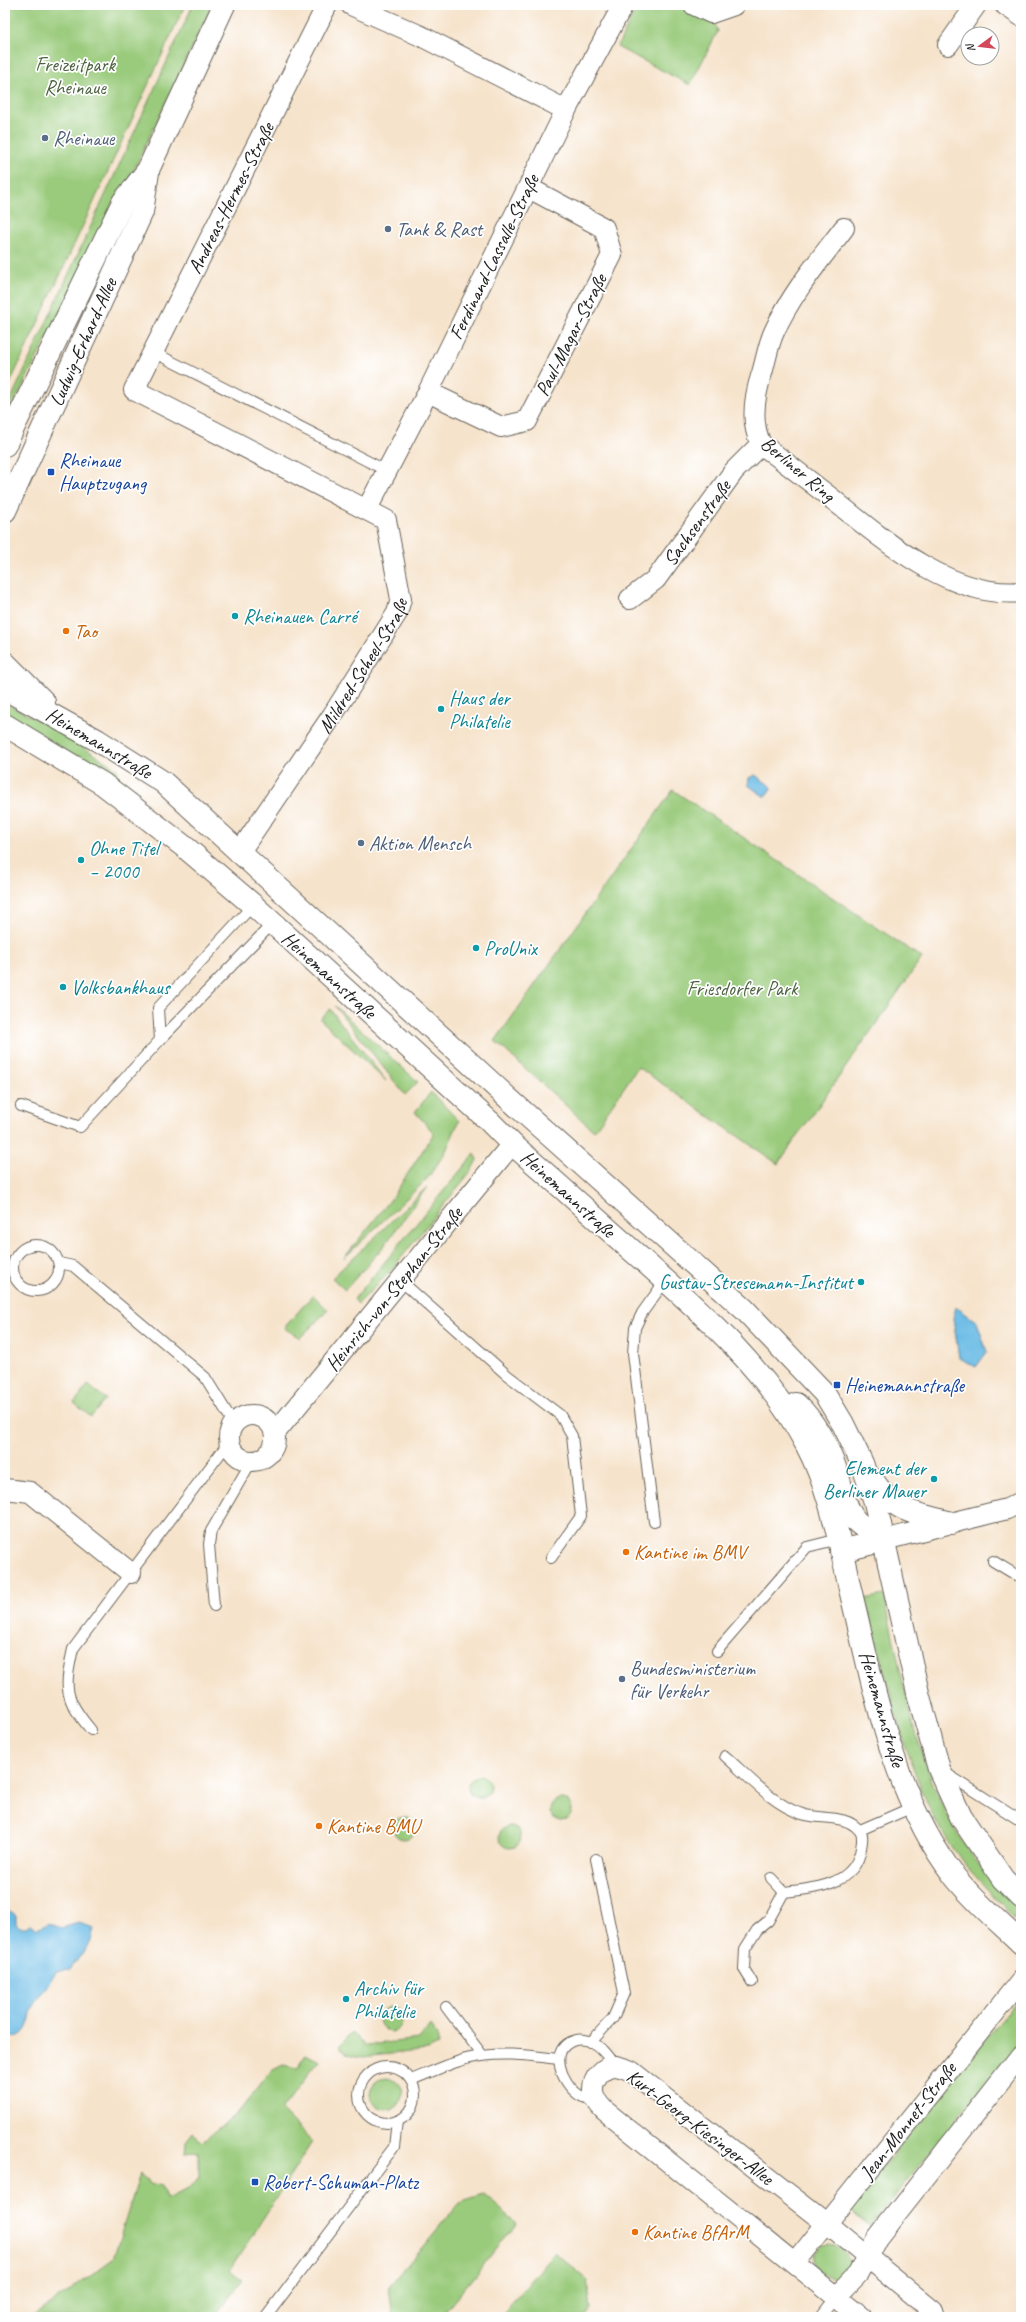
<svg xmlns="http://www.w3.org/2000/svg" width="1026" height="2322" viewBox="0 0 1026 2322" font-family="Caveat,sans-serif">
	<rect width="100%" height="100%" fill="#fff"/>
	<filter id="ink" filterUnits="userSpaceOnUse"><feTurbulence type="fractalNoise" baseFrequency=".025" numOctaves="2"/><feDisplacementMap in="SourceGraphic" scale="8" xChannelSelector="R" yChannelSelector="G"/><feConvolveMatrix kernelMatrix="1 2 1 2 8 2 1 2 1" color-interpolation-filters="sRGB"/></filter>
	<filter id="wash" filterUnits="userSpaceOnUse"><feTurbulence type="fractalNoise" baseFrequency=".012" numOctaves="4" result="noise"/><feDisplacementMap in="SourceGraphic" scale="16" xChannelSelector="R" yChannelSelector="G"/><feGaussianBlur stdDeviation="0.9" result="paint"/><feColorMatrix in="noise" values="0 0 0 0 0 0 0 0 0 0 0 0 0 0 0 0 0 1.4 0 .05"/><feComposite in="paint" operator="in"/></filter>
	<g filter="url(#wash)">
		<rect width="100%" height="100%" fill="#f6e3cb"/>
		<g fill="#9acb7b" stroke="#5b744c">
			<path d="M 5,5 L 185,5 L 5,394 Z"/>
			<path d="M 193,5 L 212,5 L 128,182 L 5,420 L 5,412 Z"/>
			<path d="M 638,5 L 678,5 L 715,24 L 718,31 L 690,85 L 617,47 Z"/>
			<path d="M 5,703 L 57,730 L 117,769 L 118,777 L 110,777 L 5,714 Z"/>
			<path d="M 673,790 L 922,958 L 778,1164 L 638,1067 L 594,1131 L 495,1041 Z"/>
			<path d="M 335,1006 L 418,1082 L 405,1095 Z"/>
			<path d="M 330,1009 L 386,1081 L 320,1019 Z"/>
			<path d="M 431,1092 L 459,1121 L 445,1153 L 427,1179 L 344,1258 L 392,1198 L 434,1133 L 415,1112 Z"/>
			<path d="M 475,1153 L 477,1160 L 471,1171 L 389,1273 L 358,1304 L 354,1299 Z"/>
			<path d="M 427,1187 L 384,1246 L 345,1290 L 332,1278 Z"/>
			<path d="M 313,1295 L 328,1310 L 300,1338 L 284,1328 Z"/>
			<path d="M 88,1385 L 106,1399 L 91,1417 L 74,1403 Z"/>
			<path d="M 884,1595 C 901,1671 914,1751 950,1821 C 968,1855 994,1884 1021,1912 L 1014,1918 L 964,1864 L 938,1826 L 928,1805 L 905,1748 L 865,1599 Z"/>
			<circle cx="479" cy="1787" r="11"/>
			<circle cx="561" cy="1810" r="11"/>
			<circle cx="404" cy="1828" r="11"/>
			<circle cx="510" cy="1837" r="11"/>
			<path d="M 1021,1996 L 1021,2040 L 870,2226 L 849,2209 Z"/>
			<circle cx="391" cy="2019" r="12"/>
			<path d="M 430,2025 C 435,2032 439,2036 438,2045 L 428,2050 L 363,2057 L 348,2054 L 339,2046 L 352,2033 L 367,2045 L 420,2039 Z"/>
			<path d="M 306,2054 L 319,2061 L 281,2110 L 312,2142 L 230,2270 L 243,2280 L 214,2317 L 32,2317 L 113,2259 L 140,2174 L 150,2183 L 162,2186 L 166,2199 L 189,2189 L 199,2177 L 199,2151 L 185,2152 L 186,2142 L 193,2133 L 203,2141 L 237,2114 L 271,2071 L 283,2065 L 298,2068 Z"/>
			<circle cx="386" cy="2094" r="16"/>
			<path d="M 484,2195 L 517,2223 L 441,2317 L 393,2317 L 389,2287 L 459,2203 Z"/>
			<path d="M 830,2244 C 837,2246 853,2257 851,2266 C 850,2270 846,2275 844,2278 C 833,2281 810,2270 814,2255 C 815,2252 819,2248 822,2245 Z"/>
			<path d="M 554,2253 L 587,2280 L 591,2309 L 584,2317 L 501,2317 Z"/>
		</g>
		<g fill="#6abbe5" stroke="#436c80">
			<path d="M 755,775 L 772,787 L 765,797 L 748,785 L 749,778 Z"/>
			<path d="M 956,1307 L 977,1322 L 987,1352 L 976,1367 L 959,1358 L 953,1318 Z"/>
			<path d="M 8,1910 L 16,1915 L 16,1924 L 20,1927 L 26,1927 L 30,1924 L 37,1929 L 48,1923 L 61,1928 L 79,1923 L 94,1928 L 91,1941 L 70,1970 L 56,1971 C 50,1983 42,1992 35,2002 C 28,2014 32,2043 5,2036 L 5,1915 Z"/>
		</g>
	</g>
	<g filter="url(#ink)">
		<g fill="none" stroke-linecap="round" stroke-linejoin="round">
			<defs>
				<g id="lane">
					<path d="M 153,352 L 387,471"/>
					<path d="M 160,1040 L 158,1008 L 253,905"/>
					<path d="M 21,1106 L 80,1127 L 160,1040 L 273,923"/>
					<circle cx="36" cy="1268" r="23"/>
					<path d="M 59,1263 L 73,1266 L 205,1377 L 234,1424"/>
					<path d="M 401,1281 L 507,1375 L 560,1415 L 572,1436 L 581,1516 L 551,1558"/>
					<path d="M 654,1522 L 633,1353 L 635,1328 L 642,1313 L 665,1281"/>
					<path d="M 993,1561 L 1021,1578"/>
					<path d="M 214,1606 L 209,1544 L 211,1531 L 251,1462"/>
					<path d="M 717,1651 L 807,1547 L 839,1539"/>
					<path d="M 91,1730 C 64,1698 64,1689 73,1649 L 229,1442"/>
					<path d="M 725,1756 C 748,1776 772,1804 802,1814 C 820,1820 846,1814 859,1830 C 864,1835 862,1842 861,1848 C 856,1885 814,1889 784,1892 L 768,1921 L 757,1930 L 745,1949 L 744,1969 L 752,1982"/>
					<path d="M 947,1774 L 1021,1821"/>
					<path d="M 860,1830 L 913,1807"/>
					<path d="M 771,1878 L 784,1892"/>
					<path d="M 446,2007 L 483,2056"/>
					<path d="M 591,2042 L 613,2018 L 624,1993 L 596,1859"/>
					<circle cx="387" cy="2095" r="28"/>
					<path d="M 411,2080 C 429,2073 448,2064 466,2059 C 497,2051 527,2055 558,2059"/>
					<path d="M 597,2101 C 591,2099 584,2098 579,2095 C 561,2083 547,2047 576,2040 C 580,2039 588,2040 591,2042 C 601,2046 609,2058 615,2066"/>
					<path d="M 266,2317 L 394,2147 L 397,2121"/>
					<path d="M 820,2317 L 837,2296"/>
				</g>
				<g id="street">
					<path d="M 351,5 L 421,36 L 566,110"/>
					<path d="M 694,5 L 711,13 L 734,5"/>
					<path d="M 1005,5 L 1021,16"/>
					<path d="M 948,45 L 976,5"/>
					<path d="M 844,228 C 819,261 791,294 774,332 C 768,345 766,360 762,373 C 754,397 750,422 761,444 C 785,462 808,480 831,498 C 882,539 951,599 1021,592"/>
					<path d="M 428,392 L 501,427 L 527,421 L 612,255 L 604,228 L 529,188"/>
					<path d="M 367,509 L 428,392 L 566,110 L 623,5"/>
					<path d="M 630,599 L 656,579 L 734,471 L 761,444"/>
					<path id="s1" d="M 239,853 L 332,716 L 397,613 L 401,599 L 386,520 L 134,390 L 327,5"/>
					<circle cx="252" cy="1438" r="23"/>
					<path d="M 275,1433 L 512,1144"/>
					<path d="M 5,1489 L 30,1492 L 131,1573"/>
					<path d="M 884,1540 L 1007,1509 L 1021,1502"/>
					<path d="M 795,2263 L 1021,1980"/>
					<path d="M 837,2296 L 858,2274 L 877,2238 L 1021,2055"/>
					<path d="M 861,2317 L 604,2110 C 599,2105 594,2099 593,2091 C 592,2079 603,2065 616,2066 C 621,2067 627,2069 631,2071 L 827,2224 L 932,2310 L 934,2317"/>
				</g>
				<g id="secondary">
					<path d="M 5,445 L 123,202 L 148,170 L 224,5"/>
					<path d="M 5,511 L 142,212 L 148,172"/>
					<path d="M 5,663 L 44,702"/>
					<path d="M 5,689 L 97,740 L 163,782 L 509,1099 L 744,1309 L 825,1394 L 843,1424 L 862,1463 L 875,1502 L 918,1693 L 939,1769 L 961,1817 L 1003,1879 L 1021,1897"/>
					<path d="M 5,725 L 103,784 L 186,848 L 253,905 L 489,1121 L 512,1144 C 554,1180 595,1218 637,1255 C 700,1311 766,1368 806,1444 C 830,1489 839,1540 850,1589 C 874,1687 892,1795 955,1877 C 974,1901 999,1922 1021,1943"/>
					<path d="M 796,1404 C 814,1420 829,1449 837,1473 C 842,1488 845,1509 856,1521 C 864,1529 875,1534 884,1540"/>
					<path d="M 872,1479 C 894,1513 914,1513 952,1523"/>
					<path d="M 841,1551 L 884,1540"/>
				</g>
			</defs>
			<use href="#lane" stroke="#686259" stroke-width="12"/>
			<use href="#street" stroke="#686259" stroke-width="22"/>
			<use href="#secondary" stroke="#686259" stroke-width="24"/>
			<use href="#lane" stroke="#fff" stroke-width="10"/>
			<use href="#street" stroke="#fff" stroke-width="20"/>
			<use href="#secondary" stroke="#fff" stroke-width="22"/>
		</g>
	</g>
	<g fill="#5c6f8a" stroke="#fff" stroke-width="1.5">
		<circle cx="45" cy="138" r="4"/>
		<circle cx="388" cy="229" r="4"/>
		<circle cx="361" cy="843" r="4"/>
		<circle cx="622" cy="1679" r="4"/>
	</g>
	<g fill="#1a4fb4" stroke="#fff" stroke-width="1.5">
		<rect x="47" y="468" width="8" height="8" rx="2"/>
		<rect x="833" y="1381" width="8" height="8" rx="2"/>
		<rect x="251" y="2178" width="8" height="8" rx="2"/>
	</g>
	<g fill="#0f9aa8" stroke="#fff" stroke-width="1.5">
		<circle cx="235" cy="616" r="4"/>
		<circle cx="441" cy="709" r="4"/>
		<circle cx="81" cy="860" r="4"/>
		<circle cx="476" cy="948" r="4"/>
		<circle cx="63" cy="987" r="4"/>
		<circle cx="861" cy="1282" r="4"/>
		<circle cx="934" cy="1479" r="4"/>
		<circle cx="346" cy="1999" r="4"/>
	</g>
	<g fill="#e8710a" stroke="#fff" stroke-width="1.5">
		<circle cx="66" cy="631" r="4"/>
		<circle cx="626" cy="1552" r="4"/>
		<circle cx="319" cy="1826" r="4"/>
		<circle cx="635" cy="2232" r="4"/>
	</g>
	<g text-anchor="middle" dominant-baseline="central" stroke-width="3.5" stroke-linejoin="round" paint-order="stroke">
		<g font-size="20" fill="#4e6242" stroke="#fff">
			<text x="75" y="64">Freizeitpark<tspan x="75" dy="23">Rheinaue</tspan></text>
			<text x="742" y="988">Friesdorfer Park</text>
		</g>
		<g font-size="20" fill="#4e5e75" stroke="#fff" text-anchor="start">
			<text x="53" y="138">Rheinaue</text>
			<text x="396" y="229">Tank &amp; Rast</text>
			<text x="369" y="843">Aktion Mensch</text>
			<text x="630" y="1668">Bundesministerium<tspan x="630" dy="23">für Verkehr</tspan></text>
		</g>
		<g font-size="20" fill="#1c1c1c" stroke="#fff">
			<text transform="translate(231 198) rotate(-63)">Andreas-Hermes-Straße</text>
			<text transform="translate(494 257) rotate(-64)">Ferdinand-Lassalle-Straße</text>
			<text transform="translate(571 335) rotate(-63)">Paul-Magar-Straße</text>
			<text transform="translate(83 342) rotate(-66)">Ludwig-Erhard-Allee</text>
			<text transform="translate(798 469) rotate(40)">Berliner Ring</text>
			<text transform="translate(697 523) rotate(-54)">Sachsenstraße</text>
			<text stroke="none"><textPath href="#s1" startOffset="225">Mildred-Scheel-Straße</textPath></text>
			<text transform="translate(99 743) rotate(31)">Heinemannstraße</text>
			<text transform="translate(329 975) rotate(42)">Heinemannstraße</text>
			<text transform="translate(568 1194) rotate(42)">Heinemannstraße</text>
			<text transform="translate(394 1289) rotate(-51)">Heinrich-von-Stephan-Straße</text>
			<text transform="translate(882 1709) rotate(74)">Heinemannstraße</text>
			<text transform="translate(908 2121) rotate(-52)">Jean-Monnet-Straße</text>
			<text transform="translate(700 2127) rotate(37)">Kurt-Georg-Kiesinger-Allee</text>
		</g>
		<g font-size="20" fill="#164399" stroke="#fff" text-anchor="start">
			<text x="59" y="460">Rheinaue<tspan x="59" dy="23">Hauptzugang</tspan></text>
			<text x="845" y="1385">Heinemannstraße</text>
			<text x="263" y="2182">Robert-Schuman-Platz</text>
		</g>
		<g font-size="20" fill="#0d838f" stroke="#fff" text-anchor="start">
			<text x="243" y="616">Rheinauen Carré</text>
			<text x="449" y="698">Haus der<tspan x="449" dy="23">Philatelie</tspan></text>
			<text x="89" y="848">Ohne Titel<tspan x="89" dy="23">– 2000</tspan></text>
			<text x="484" y="948">ProUnix</text>
			<text x="71" y="987">Volksbankhaus</text>
			<text x="853" y="1282" text-anchor="end">Gustav-Stresemann-Institut</text>
			<text x="926" y="1468" text-anchor="end">Element der<tspan x="926" dy="23">Berliner Mauer</tspan></text>
			<text x="354" y="1988">Archiv für<tspan x="354" dy="23">Philatelie</tspan></text>
		</g>
		<g font-size="20" fill="#c56008" stroke="#fff" text-anchor="start">
			<text x="74" y="631">Tao</text>
			<text x="634" y="1552">Kantine im BMV</text>
			<text x="327" y="1826">Kantine BMU</text>
			<text x="643" y="2232">Kantine BfArM</text>
		</g>
	</g>
	<rect width="1026" height="2322" fill="none" stroke="#fff" stroke-width="20"/>
	<g transform="translate(980 46) rotate(255)"><circle r="19" fill="#ffffff" stroke="#a4a4a4"/>
	<path d="M0-3L7 15L0 10L-7 15Z" fill="#d1495b"/>
	<text y="-6" font-size="11" font-weight="bold" text-anchor="middle" fill="#1c1c1c">N</text>
	</g>
</svg>
